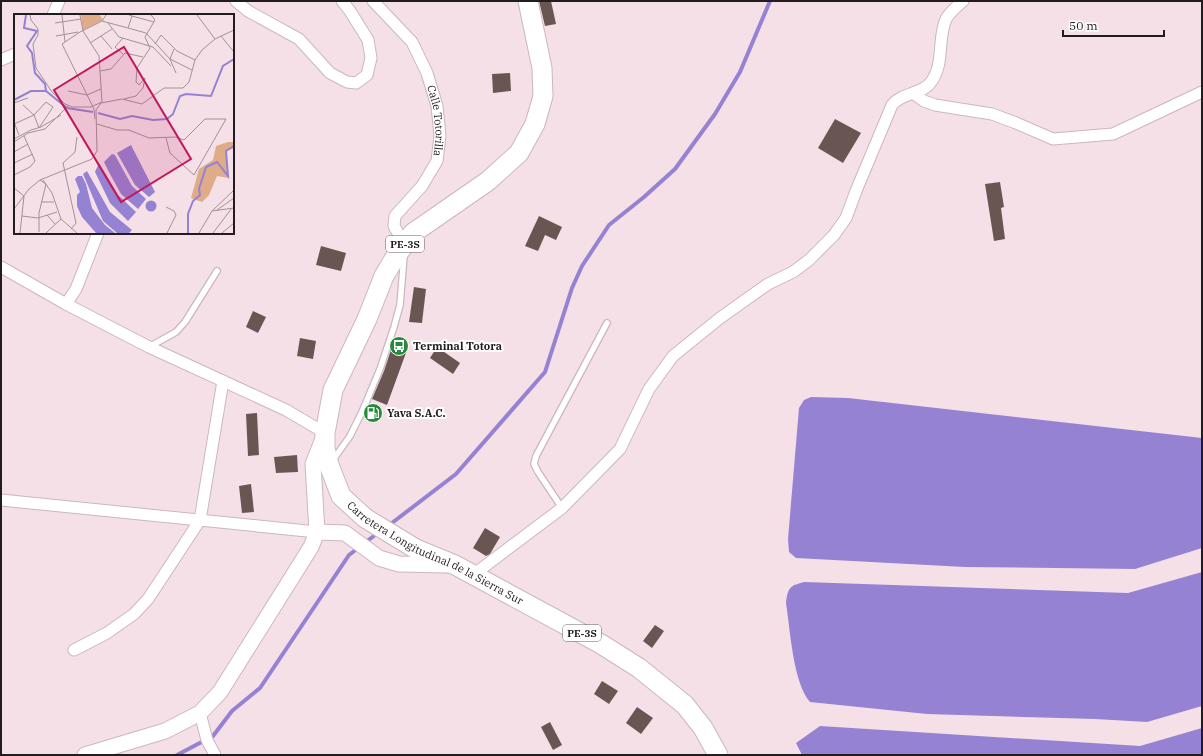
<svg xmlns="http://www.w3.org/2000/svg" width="1203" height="756" viewBox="0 0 1203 756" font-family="'IBM Plex Serif',serif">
	<rect width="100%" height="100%" fill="#f5e0e7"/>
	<g fill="#9682d3">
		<path d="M 811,397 L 848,398 L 1202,438 L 1202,548 L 1135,569 L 965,567 L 796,558 L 789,552 L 788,539 L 799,408 L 804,400 Z"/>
		<path d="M 1202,572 L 1202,706 L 1147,722 L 1095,719 L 927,714 L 810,702 C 793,683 790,628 786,603 C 788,588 789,586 804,582 L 1128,593 Z"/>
		<path d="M 820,726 L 1140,746 L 1202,728 L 1202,755 L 802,755 L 796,743 Z"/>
	</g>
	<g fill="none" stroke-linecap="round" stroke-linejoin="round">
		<g stroke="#9682d3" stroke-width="4">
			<path d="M 388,526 L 456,474 L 545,372 L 572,288 L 582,266 L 609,225 L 644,197 L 675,169 L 715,114 L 740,72 L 770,1"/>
			<path d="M 177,755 L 213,736 L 232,711 L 260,688 L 349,555 L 379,532"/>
		</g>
	</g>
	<g fill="#695653">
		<path d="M 539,1 L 551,1 L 556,24 L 545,26 Z"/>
		<path d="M 510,73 L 511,91 L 493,93 L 492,74 Z"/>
		<path d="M 835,119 L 861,133 L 843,163 L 818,148 Z"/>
		<path d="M 1000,182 L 1004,207 L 1001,208 L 1005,239 L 994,241 L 985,184 Z"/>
		<path d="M 539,216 L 562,227 L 556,240 L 545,235 L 538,251 L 525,246 Z"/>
		<path d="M 321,246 L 346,253 L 341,271 L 316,265 Z"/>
		<path d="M 414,287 L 426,289 L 422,323 L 409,322 Z"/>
		<path d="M 253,311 L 266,317 L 258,333 L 246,327 Z"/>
		<path d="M 300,338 L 316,341 L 313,359 L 297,356 Z"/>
		<path d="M 393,344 L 407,350 L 387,405 L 372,399 L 384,371 Z"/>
		<path d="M 437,347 L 460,363 L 453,374 L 430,358 Z"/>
		<path d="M 257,413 L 259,455 L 248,456 L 246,414 Z"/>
		<path d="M 297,455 L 298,472 L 276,473 L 274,457 Z"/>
		<path d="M 251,484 L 254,512 L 242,513 L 239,486 Z"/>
		<path d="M 485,528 L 500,537 L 490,554 L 486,556 L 473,548 Z"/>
		<path d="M 655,625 L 664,631 L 652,648 L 643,641 Z"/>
		<path d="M 602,681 L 618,691 L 609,704 L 594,694 Z"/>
		<path d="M 637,707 L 653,718 L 641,734 L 626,723 Z"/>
		<path d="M 550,722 L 562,745 L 553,750 L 541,727 Z"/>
	</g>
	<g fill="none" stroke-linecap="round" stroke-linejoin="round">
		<defs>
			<g id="lane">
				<path d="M 149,347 L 176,332 L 185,322 L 217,271"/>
				<path d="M 333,460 L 350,436 L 362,412 L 380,369 L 394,327 L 400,305 L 404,256"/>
				<path d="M 562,508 L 538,472 L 534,464 L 536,456 L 607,323"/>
			</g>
			<g id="street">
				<path d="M 236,1 L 248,11 L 299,39 L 330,73 L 347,82 L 356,83 L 367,75 L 371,58 L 368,40 L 350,11 L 342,1"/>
				<path id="s1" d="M 373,1 L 412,42 L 427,73 L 437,106 L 440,136 L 437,161 L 422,186 L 395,216 L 394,226 L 404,244"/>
				<path d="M 53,15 L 59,1"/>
				<path d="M 1,60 L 15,54"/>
				<path d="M 913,93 L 924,101 L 935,105 L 992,114 L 1016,123 L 1053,139 L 1113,134 L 1202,92"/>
				<path d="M 1,267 L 66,304 L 76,289 L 98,233"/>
				<path d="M 66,304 L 149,347 L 286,410 L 325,433"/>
				<path d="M 1,500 L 317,532"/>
				<path d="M 473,575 L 562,508 L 620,449 L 649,389 L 673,356 L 720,318 L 768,284 L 793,272 L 809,260 L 834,235 L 846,218 L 856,191 L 892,105 C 902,92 922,95 931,82 C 945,63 937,39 946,19 C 950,12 957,6 963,1"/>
				<path d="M 74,650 L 107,633 L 134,614 L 148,599 L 200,520 L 223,381"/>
				<path d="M 200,713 L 207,740 L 215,755"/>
			</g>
			<g id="secondary">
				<path d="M 317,532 L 345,533 L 379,558 L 399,564 L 447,565"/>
				<path d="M 85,755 L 165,731 L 200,713 L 220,692 L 311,547 L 317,532 L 313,464 L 324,436"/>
			</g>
			<g id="highway">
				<path id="s2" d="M 528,1 L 542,68 L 543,96 L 535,124 L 519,153 L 488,181 L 413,233 L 396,256 L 384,276 L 367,319 L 333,390 L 325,433 L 325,448 L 329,465 L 341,496 L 365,518 L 416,549 L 455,565 L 601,644 L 639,668 L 685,705 L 703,728 L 718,755"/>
			</g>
		</defs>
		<use href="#lane" stroke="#ccb7be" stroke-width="8"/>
		<use href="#street" stroke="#ccb7be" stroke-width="13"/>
		<use href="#secondary" stroke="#ccb7be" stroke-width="17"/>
		<use href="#highway" stroke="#ccb7be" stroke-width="21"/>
		<use href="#lane" stroke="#fff" stroke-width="5.5"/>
		<use href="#street" stroke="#fff" stroke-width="11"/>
		<use href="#secondary" stroke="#fff" stroke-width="15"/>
		<use href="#highway" stroke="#fff" stroke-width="19"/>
	</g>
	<defs>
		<symbol id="bus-disc" viewBox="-11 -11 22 22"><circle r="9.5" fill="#28893d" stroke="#fff"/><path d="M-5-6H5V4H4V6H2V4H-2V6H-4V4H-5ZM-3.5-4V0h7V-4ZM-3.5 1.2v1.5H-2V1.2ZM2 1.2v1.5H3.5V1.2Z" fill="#fff"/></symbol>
		<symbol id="fuel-disc" viewBox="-11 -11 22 22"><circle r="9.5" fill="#28893d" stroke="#fff"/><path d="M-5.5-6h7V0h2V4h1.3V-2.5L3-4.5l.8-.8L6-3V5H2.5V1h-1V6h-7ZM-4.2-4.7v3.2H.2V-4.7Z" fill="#fff"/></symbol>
	</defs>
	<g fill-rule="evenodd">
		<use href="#bus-disc" x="388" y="335" width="22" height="22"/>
		<use href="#fuel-disc" x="362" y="402" width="22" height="22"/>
	</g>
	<g text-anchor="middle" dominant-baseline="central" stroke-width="4" stroke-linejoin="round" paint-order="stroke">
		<g fill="#fff" stroke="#656062" stroke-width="1">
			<rect x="386" y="236" width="38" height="16" rx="3"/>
			<rect x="563" y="625" width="38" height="16" rx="3"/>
		</g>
		<g font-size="10" font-weight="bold" fill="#231c1e">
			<text x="405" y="244">PE-3S</text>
			<text x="582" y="633">PE-3S</text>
		</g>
		<g font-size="11" fill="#231c1e" stroke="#fff">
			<text stroke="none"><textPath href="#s1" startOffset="140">Calle Totorilla</textPath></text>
			<text stroke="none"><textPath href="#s2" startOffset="689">Carretera Longitudinal de la Sierra Sur</textPath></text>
		</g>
		<g font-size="11" font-weight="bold" fill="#231c1e" stroke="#fff" text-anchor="start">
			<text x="413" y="346">Terminal Totora</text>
			<text x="387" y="413">Yava S.A.C.</text>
		</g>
	</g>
	<g transform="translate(14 14)">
		<rect width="220" height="220" fill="#f5e0e7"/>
		<path d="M 67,1 L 86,1 L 89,6 L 69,16 ZM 214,128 L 220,128 L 220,134 L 212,137 L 215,164 L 203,162 L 195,181 L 188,188 L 177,184 L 185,155 L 199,146 L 202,132 Z" fill="#dfab88"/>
		<path d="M 117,131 L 141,178 L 135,183 L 121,171 L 103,139 ZM 98,140 L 101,141 L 118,172 L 132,185 L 124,195 L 107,180 L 96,160 L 90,148 ZM 85,149 L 104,181 L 122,198 L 114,207 L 96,189 L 81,158 ZM 73,157 L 96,198 L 118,216 L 115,219 L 103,219 L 89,207 L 69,160 ZM 64,162 L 68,162 L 72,170 L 78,194 L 91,211 L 101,219 L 82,219 L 68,203 L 63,192 L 63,181 L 66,178 L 61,165 ZM131.5 192a5.5 5.5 0 1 1 11 0a5.5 5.5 0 1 1-11 0Z" fill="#9682d3"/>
		<path fill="none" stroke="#9682d3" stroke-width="2" d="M 12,1 L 10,14 L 23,17 L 13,32 L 18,39 L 21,59 L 31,70 L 32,77 L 53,94 L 79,98M 0,86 L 17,77 L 32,77M 84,99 L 106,105 L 118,102 L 139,106 L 153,105 L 159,100 L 166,82 L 172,80 L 197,82 L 209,52 L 220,45M 174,219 L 174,200 L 179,187 L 186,181 L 185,175 L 192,153 L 203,148 L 214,162 L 212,137 L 220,132"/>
		<path fill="none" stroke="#a19297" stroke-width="1" d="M 16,1 L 17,6 L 24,15 L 24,21 L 19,30 L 22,54 L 38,78 L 51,90 L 58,93 L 77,93 L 88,88 L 86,57M 48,1 L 51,28M 66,1 L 69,17 L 85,42 L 86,57 L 97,55 L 111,39 L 129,43M 115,1 L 118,2 L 114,14 L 132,19 L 156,45 L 178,56M 183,1 L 201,25M 118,2 L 140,8M 88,7 L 114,14M 41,9 L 67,5M 94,9 L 105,23 L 139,33 L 157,52M 42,22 L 64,18M 87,22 L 98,35M 207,22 L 220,38M 109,24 L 101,33 L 109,40M 76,29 L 98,15M 141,30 L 147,21 L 163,37 L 181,46M 160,35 L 156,45 L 162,59M 54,77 L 73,81 L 87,75M 110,85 L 122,82 L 129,74 L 131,64 L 125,71 L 122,68 L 123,54 L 136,34 L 131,23 L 141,6 L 137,1M 0,89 L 14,84M 9,91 L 20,101 L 25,114M 81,105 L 80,95 L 48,30 L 66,18 L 88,7 L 92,1M 0,108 L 5,121M 0,110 L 20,101 L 32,88 L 39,93 L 25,114M 83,110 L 103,116 L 115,116 L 135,124 L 161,123 L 170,126 L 191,105 L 212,105 L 180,161 L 156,139 L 152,124M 0,125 L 17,116 L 27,113 L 47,101M 0,128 L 14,119 L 31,115 L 54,92M 0,138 L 14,130M 0,149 L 19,140M 0,161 L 16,153 L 21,147 L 10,122M 29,166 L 38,179 L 47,205 L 63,219M 0,174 L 10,182 L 6,219M 27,188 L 40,188M 152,193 L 160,197 L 162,201 L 153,219M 0,195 L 15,175 L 26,166 L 78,145 L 83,137 L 82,96 L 87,89 L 108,85 L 128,90 L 150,74 L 169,74 L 175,68 L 181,46 L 188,36 L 201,25 L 220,16M 203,196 L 220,184M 198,197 L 220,194M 33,201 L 41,210M 8,202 L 24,204 L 43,198M 57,215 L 62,209 L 49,149 L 61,138 L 63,123M 25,218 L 25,199 L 32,170 L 26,166M 32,219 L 47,205M 185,219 L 198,197 L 220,176M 199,219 L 218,194M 208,219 L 220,209"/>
		<path fill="#c2185b" fill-opacity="0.15" stroke="#c2185b" stroke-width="2" d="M 110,33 L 177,145 L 107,188 L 40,76 Z"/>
		<rect width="220" height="220" fill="none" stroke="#231c1e" stroke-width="2"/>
	</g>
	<rect width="1203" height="756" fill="none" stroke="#231c1e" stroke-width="4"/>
	<path d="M1063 30v6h101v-6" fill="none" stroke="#231c1e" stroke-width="2"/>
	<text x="1069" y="30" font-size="12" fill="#231c1e" stroke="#ffffff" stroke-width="3" paint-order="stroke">50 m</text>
</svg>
